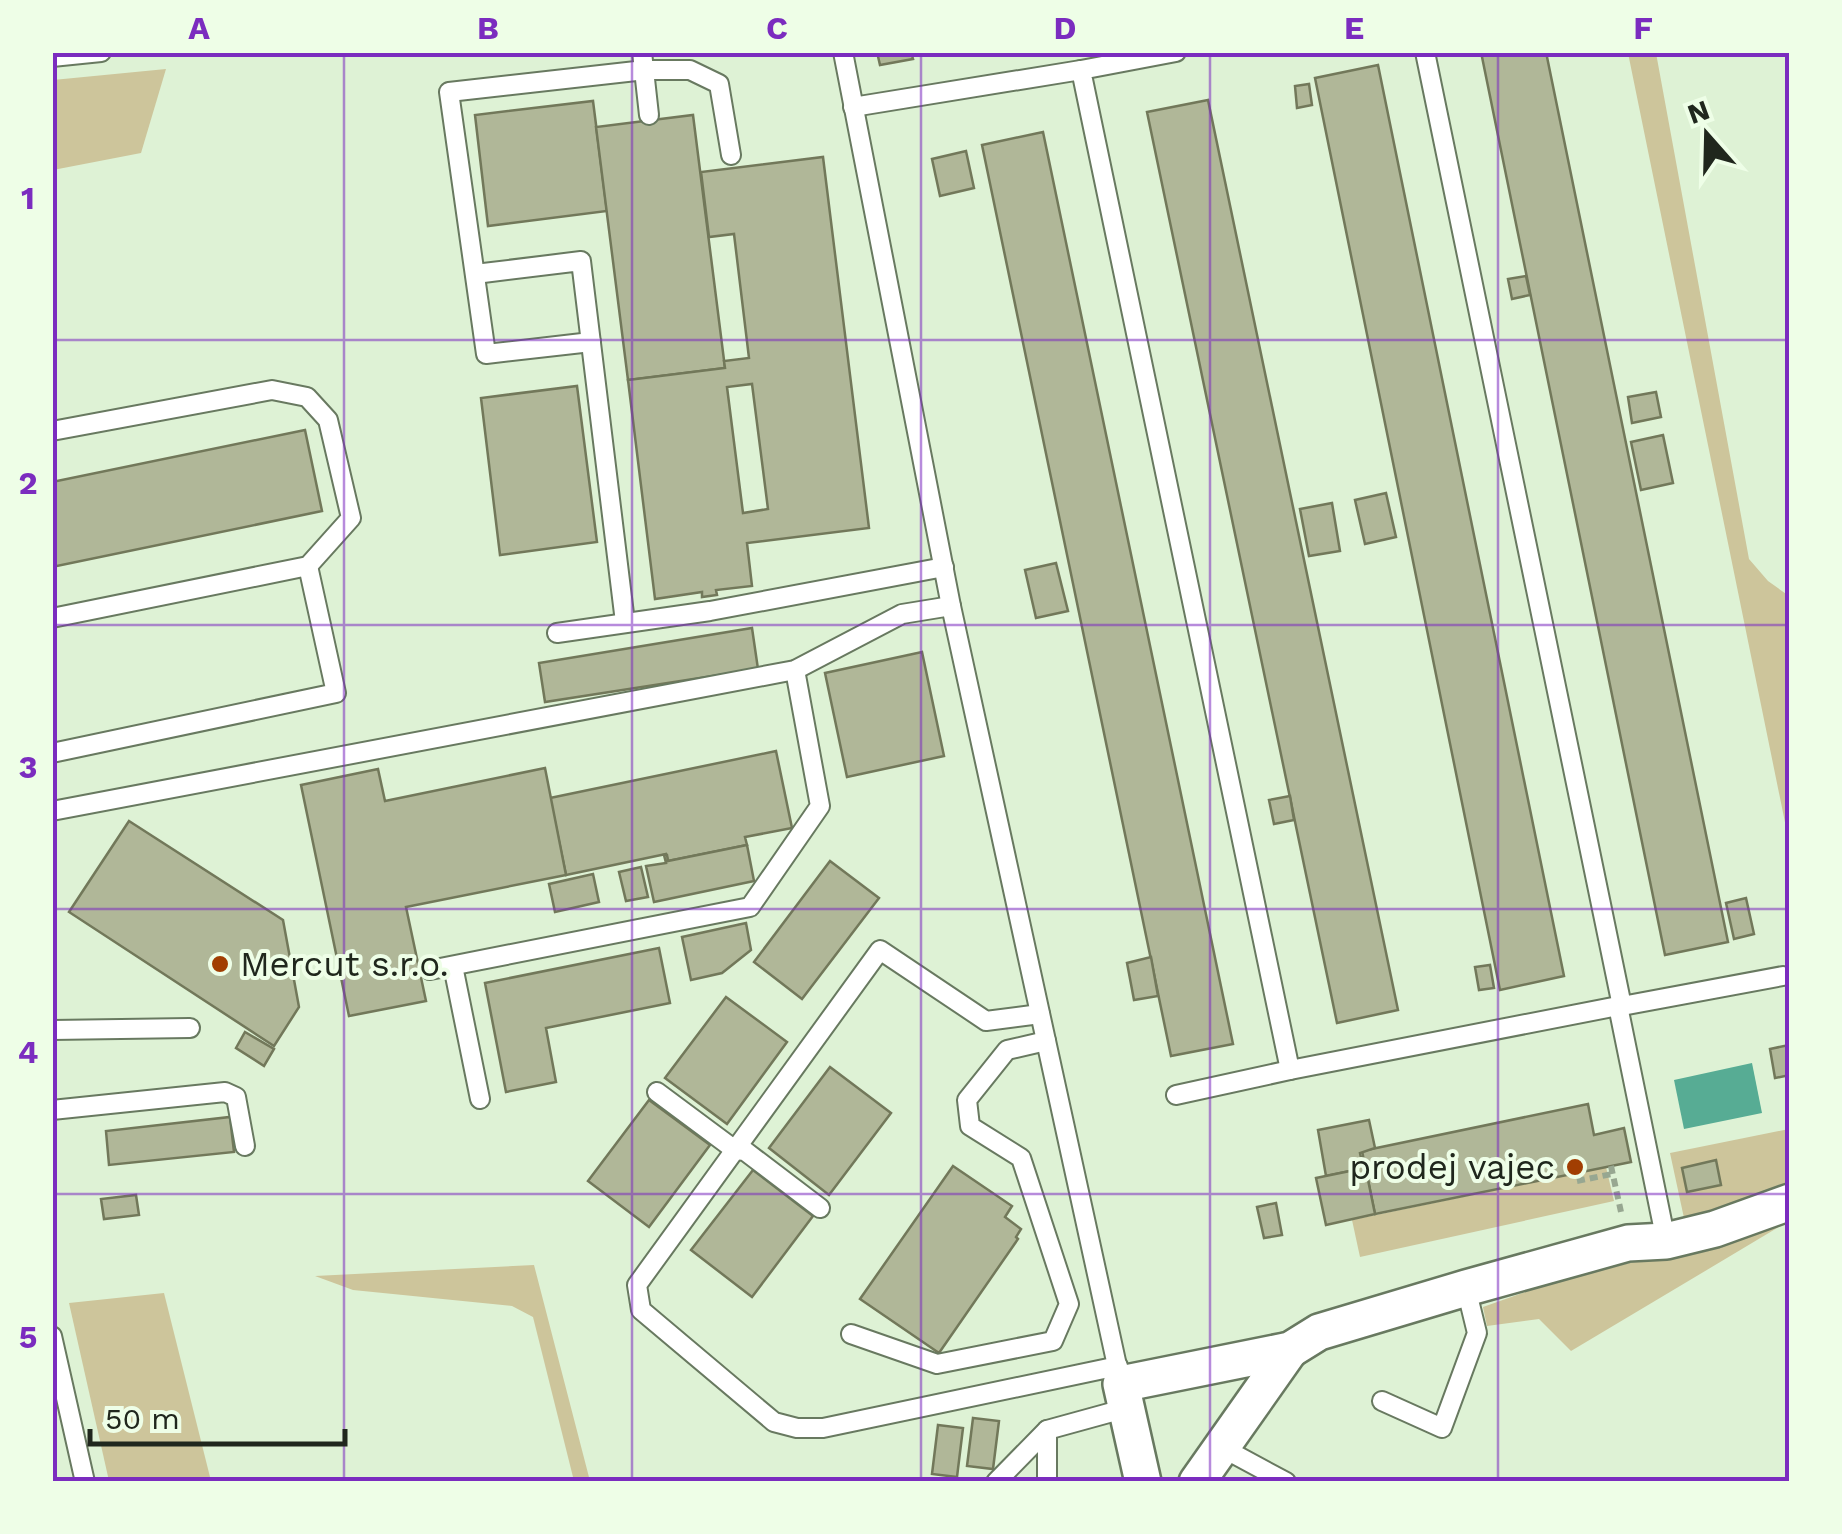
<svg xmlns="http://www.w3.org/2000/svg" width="1842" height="1534" viewBox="0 0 1842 1534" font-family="'Work Sans',sans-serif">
	<rect width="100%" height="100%" fill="#def2d5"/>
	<g fill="#cdc59b">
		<path d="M 1628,53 L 1656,53 L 1749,559 L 1768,581 L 1789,596 L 1789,842 Z"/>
		<path d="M 166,69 L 141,153 L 53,170 L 53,80 Z"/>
		<path d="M 1789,1129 L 1789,1186 L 1684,1218 L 1670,1153 Z"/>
		<path d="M 1606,1167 L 1614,1201 L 1360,1257 L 1352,1220 Z"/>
		<path d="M 1789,1221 L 1571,1351 L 1539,1319 L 1487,1326 L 1483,1307 L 1542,1286 Z"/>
		<path d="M 534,1265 L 590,1481 L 574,1481 L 533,1317 L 512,1306 L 353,1290 L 315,1276 Z"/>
		<path d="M 164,1293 L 211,1481 L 109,1481 L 69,1303 Z"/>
	</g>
	<path fill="#57ac94" d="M 1752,1063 L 1762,1113 L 1684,1129 L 1674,1080 Z"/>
	<g fill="#b0b798" stroke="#72785a" stroke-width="2.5" fill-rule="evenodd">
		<path d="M 877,52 L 911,52 L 913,59 L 880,65 Z"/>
		<path d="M 1481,52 L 1546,52 L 1728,942 L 1665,955 Z"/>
		<path d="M 1378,65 L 1564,976 L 1500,990 L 1315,78 Z"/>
		<path d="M 1309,84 L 1312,105 L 1297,108 L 1295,86 Z"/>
		<path d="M 1208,100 L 1398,1010 L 1337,1023 L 1147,112 Z"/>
		<path d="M 593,101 L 607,211 L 488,226 L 475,115 Z"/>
		<path d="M 693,115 L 725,368 L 628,380 L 596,127 Z"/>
		<path d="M 1043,132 L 1233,1044 L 1171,1056 L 982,145 Z"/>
		<path d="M 966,151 L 974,188 L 940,196 L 932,159 Z"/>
		<path d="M 823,157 L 869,528 L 747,543 L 752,586 L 716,590 L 717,595 L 702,597 L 702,592 L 655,599 L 628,380 L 725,368 L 724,361 L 749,358 L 734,234 L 709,237 L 701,172 ZM 752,384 L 768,509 L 743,513 L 727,387 Z"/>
		<path d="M 1526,276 L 1530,295 L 1512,299 L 1508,279 Z"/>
		<path d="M 577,386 L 597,542 L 500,555 L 481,398 Z"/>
		<path d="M 1656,392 L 1661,417 L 1632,423 L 1628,397 Z"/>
		<path d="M 305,430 L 322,511 L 52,567 L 52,482 Z"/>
		<path d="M 1663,435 L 1673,483 L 1641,490 L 1631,442 Z"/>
		<path d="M 1386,493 L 1396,537 L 1365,544 L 1355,500 Z"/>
		<path d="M 1332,503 L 1340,551 L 1309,556 L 1300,509 Z"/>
		<path d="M 1056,563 L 1068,611 L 1036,618 L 1025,570 Z"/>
		<path d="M 752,628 L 758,669 L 545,702 L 539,663 Z"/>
		<path d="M 922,652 L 944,756 L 847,777 L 825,673 Z"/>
		<path d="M 776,751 L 792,828 L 745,837 L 747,845 L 668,861 L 666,854 L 566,875 L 550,798 Z"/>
		<path d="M 545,768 L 566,875 L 406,907 L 426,1001 L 349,1016 L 301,785 L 378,769 L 385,801 Z"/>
		<path d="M 1290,796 L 1294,820 L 1274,824 L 1269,800 Z"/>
		<path d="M 129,821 L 283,920 L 299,1007 L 274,1046 L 69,912 Z"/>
		<path d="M 747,845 L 754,881 L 654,902 L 646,866 L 666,863 L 664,855 L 667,855 L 668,861 Z"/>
		<path d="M 830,861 L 879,898 L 802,999 L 754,962 Z"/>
		<path d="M 641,867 L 648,897 L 626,901 L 619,872 Z"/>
		<path d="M 593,874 L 599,902 L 555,912 L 549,884 Z"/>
		<path d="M 1746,898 L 1754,934 L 1734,939 L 1726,903 Z"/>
		<path d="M 746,923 L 751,950 L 722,973 L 691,980 L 682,937 Z"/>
		<path d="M 659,948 L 670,1003 L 546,1028 L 556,1082 L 506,1092 L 485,983 Z"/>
		<path d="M 1151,957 L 1158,996 L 1134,1000 L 1127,963 Z"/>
		<path d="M 1490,965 L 1494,988 L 1479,990 L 1475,967 Z"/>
		<path d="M 726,997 L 787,1042 L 727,1124 L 665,1078 Z"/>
		<path d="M 245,1032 L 274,1049 L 264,1066 L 236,1048 Z"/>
		<path d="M 1789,1045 L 1790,1075 L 1775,1078 L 1770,1049 Z"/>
		<path d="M 830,1067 L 891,1113 L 829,1195 L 769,1148 Z"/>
		<path d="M 649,1100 L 710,1145 L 649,1227 L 588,1181 Z"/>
		<path d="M 1588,1104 L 1594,1135 L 1624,1128 L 1631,1162 L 1375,1214 L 1362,1151 Z"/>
		<path d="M 230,1117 L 234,1152 L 109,1165 L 106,1131 Z"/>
		<path d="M 1369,1120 L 1375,1148 L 1360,1153 L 1365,1176 L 1352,1178 L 1350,1171 L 1326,1176 L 1318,1130 Z"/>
		<path d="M 1716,1160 L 1721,1185 L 1687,1192 L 1682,1168 Z"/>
		<path d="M 953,1166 L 1012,1206 L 1005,1217 L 1021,1229 L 1016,1237 L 1018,1239 L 939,1353 L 860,1299 Z"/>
		<path d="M 753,1170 L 813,1216 L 752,1297 L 691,1250 Z"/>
		<path d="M 1350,1171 L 1352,1178 L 1367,1175 L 1375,1214 L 1326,1225 L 1316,1178 Z"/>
		<path d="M 136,1195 L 139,1215 L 104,1219 L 101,1199 Z"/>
		<path d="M 1276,1203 L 1282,1235 L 1264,1238 L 1257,1207 Z"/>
		<path d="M 973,1418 L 999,1421 L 993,1469 L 967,1466 Z"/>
		<path d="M 938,1425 L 963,1428 L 957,1477 L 932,1474 Z"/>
	</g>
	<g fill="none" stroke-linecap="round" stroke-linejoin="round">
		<defs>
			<g id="service">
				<path d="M 642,52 L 649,115"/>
				<path d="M 843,52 L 951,606 L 1121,1384"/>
				<path d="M 1176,52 L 1081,70 L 1290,1070 L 1618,1006"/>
				<path d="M 1425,52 L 1622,1006 L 1618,1006 L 1666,1241"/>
				<path d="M 52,57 L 101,52"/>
				<path d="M 853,107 L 1081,70"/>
				<path d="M 475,274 L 581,261 L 625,622"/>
				<path d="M 591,342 L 486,354 L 449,92 L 645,70 L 690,70 L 719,84 L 731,155"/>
				<path d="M 52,431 L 272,390 L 307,397 L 328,420 L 351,518 L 308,566 L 52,618"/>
				<path d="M 557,633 L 710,611 L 944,567"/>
				<path d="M 52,753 L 336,693 L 308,566"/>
				<path d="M 52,811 L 795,670 L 902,614 L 951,606"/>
				<path d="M 453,966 L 480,1099"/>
				<path d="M 430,970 L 750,907 L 820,806 L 795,670"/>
				<path d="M 1622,1006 L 1783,976"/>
				<path d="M 1040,1014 L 986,1021 L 880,950 L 637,1285 L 641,1310 L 774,1422 L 797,1428 L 823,1428 L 1118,1366"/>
				<path d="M 52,1030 L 190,1028"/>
				<path d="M 657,1092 L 735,1150 L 745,1151 L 820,1208"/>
				<path d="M 1176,1095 L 1290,1070"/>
				<path d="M 52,1110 L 225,1092 L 236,1097 L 245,1146"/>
				<path d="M 851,1334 L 937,1364 L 1053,1341 L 1069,1304 L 1021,1158 L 970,1126 L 967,1100 L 1007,1050 L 1046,1041"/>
				<path d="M 52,1336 L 85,1482"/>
				<path d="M 1382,1401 L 1442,1428 L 1477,1333 L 1466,1288"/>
				<path d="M 1047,1430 L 1047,1482"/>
				<path d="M 1221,1447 L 1286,1482"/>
				<path d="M 996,1482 L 1047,1430 L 1127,1408"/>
			</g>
			<g id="minor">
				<path d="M 1143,1482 L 1121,1384 L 1290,1350 L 1319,1332 L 1466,1288 L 1628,1243 L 1666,1241 L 1715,1229 L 1790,1202"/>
				<path d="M 1197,1482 L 1290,1350"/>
			</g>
		</defs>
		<use href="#service" stroke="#687960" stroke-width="22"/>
		<use href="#minor" stroke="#687960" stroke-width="40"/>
		<g stroke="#97a791" stroke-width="6" stroke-dasharray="8 5" stroke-linecap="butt">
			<path d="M 1611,1166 L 1621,1212"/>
			<path d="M 1577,1181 L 1612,1174"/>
		</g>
		<use href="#service" stroke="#fff" stroke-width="18"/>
		<use href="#minor" stroke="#fff" stroke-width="35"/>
	</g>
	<path fill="none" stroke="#7b2cbf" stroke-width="2.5" stroke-opacity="0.55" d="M 344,52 L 344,1482M 632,52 L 632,1482M 921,52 L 921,1482M 1210,52 L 1210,1482M 1498,52 L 1498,1482M 52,340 L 1790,340M 52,625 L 1790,625M 52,909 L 1790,909M 52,1194 L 1790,1194"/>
	<g fill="#a13e02" stroke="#eefee7" stroke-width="4">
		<circle cx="220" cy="964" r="10"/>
		<circle cx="1575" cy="1167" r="10"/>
	</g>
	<g text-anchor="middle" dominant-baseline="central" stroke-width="8" stroke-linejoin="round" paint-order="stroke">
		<g font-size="35" fill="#20271d" stroke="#eefee7" text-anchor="start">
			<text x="240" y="964">Mercut s.r.o.</text>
			<text x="1555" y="1167" text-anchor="end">prodej vajec</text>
		</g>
	</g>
	<rect width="1842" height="1534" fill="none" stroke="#eefee7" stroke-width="110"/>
	<g transform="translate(1707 135) rotate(340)" stroke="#eefee7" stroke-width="8" paint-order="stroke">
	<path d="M0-8L18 38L0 25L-18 38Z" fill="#20271d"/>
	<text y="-15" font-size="28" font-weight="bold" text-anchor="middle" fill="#20271d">N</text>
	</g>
	<path d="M90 1429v15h255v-15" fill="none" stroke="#20271d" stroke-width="5"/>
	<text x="105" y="1429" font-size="30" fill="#20271d" stroke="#eefee7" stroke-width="8" paint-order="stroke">50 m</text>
	<rect x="55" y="55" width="1732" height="1424" fill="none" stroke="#7b2cbf" stroke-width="4"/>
	<g font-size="32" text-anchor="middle" font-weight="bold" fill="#7b2cbf">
		<text x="199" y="39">A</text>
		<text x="488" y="39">B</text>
		<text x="777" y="39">C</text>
		<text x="1065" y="39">D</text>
		<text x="1354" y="39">E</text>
		<text x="1643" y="39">F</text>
		<text x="28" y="209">1</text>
		<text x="28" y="494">2</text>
		<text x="28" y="778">3</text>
		<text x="28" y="1063">4</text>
		<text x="28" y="1348">5</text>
	</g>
</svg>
